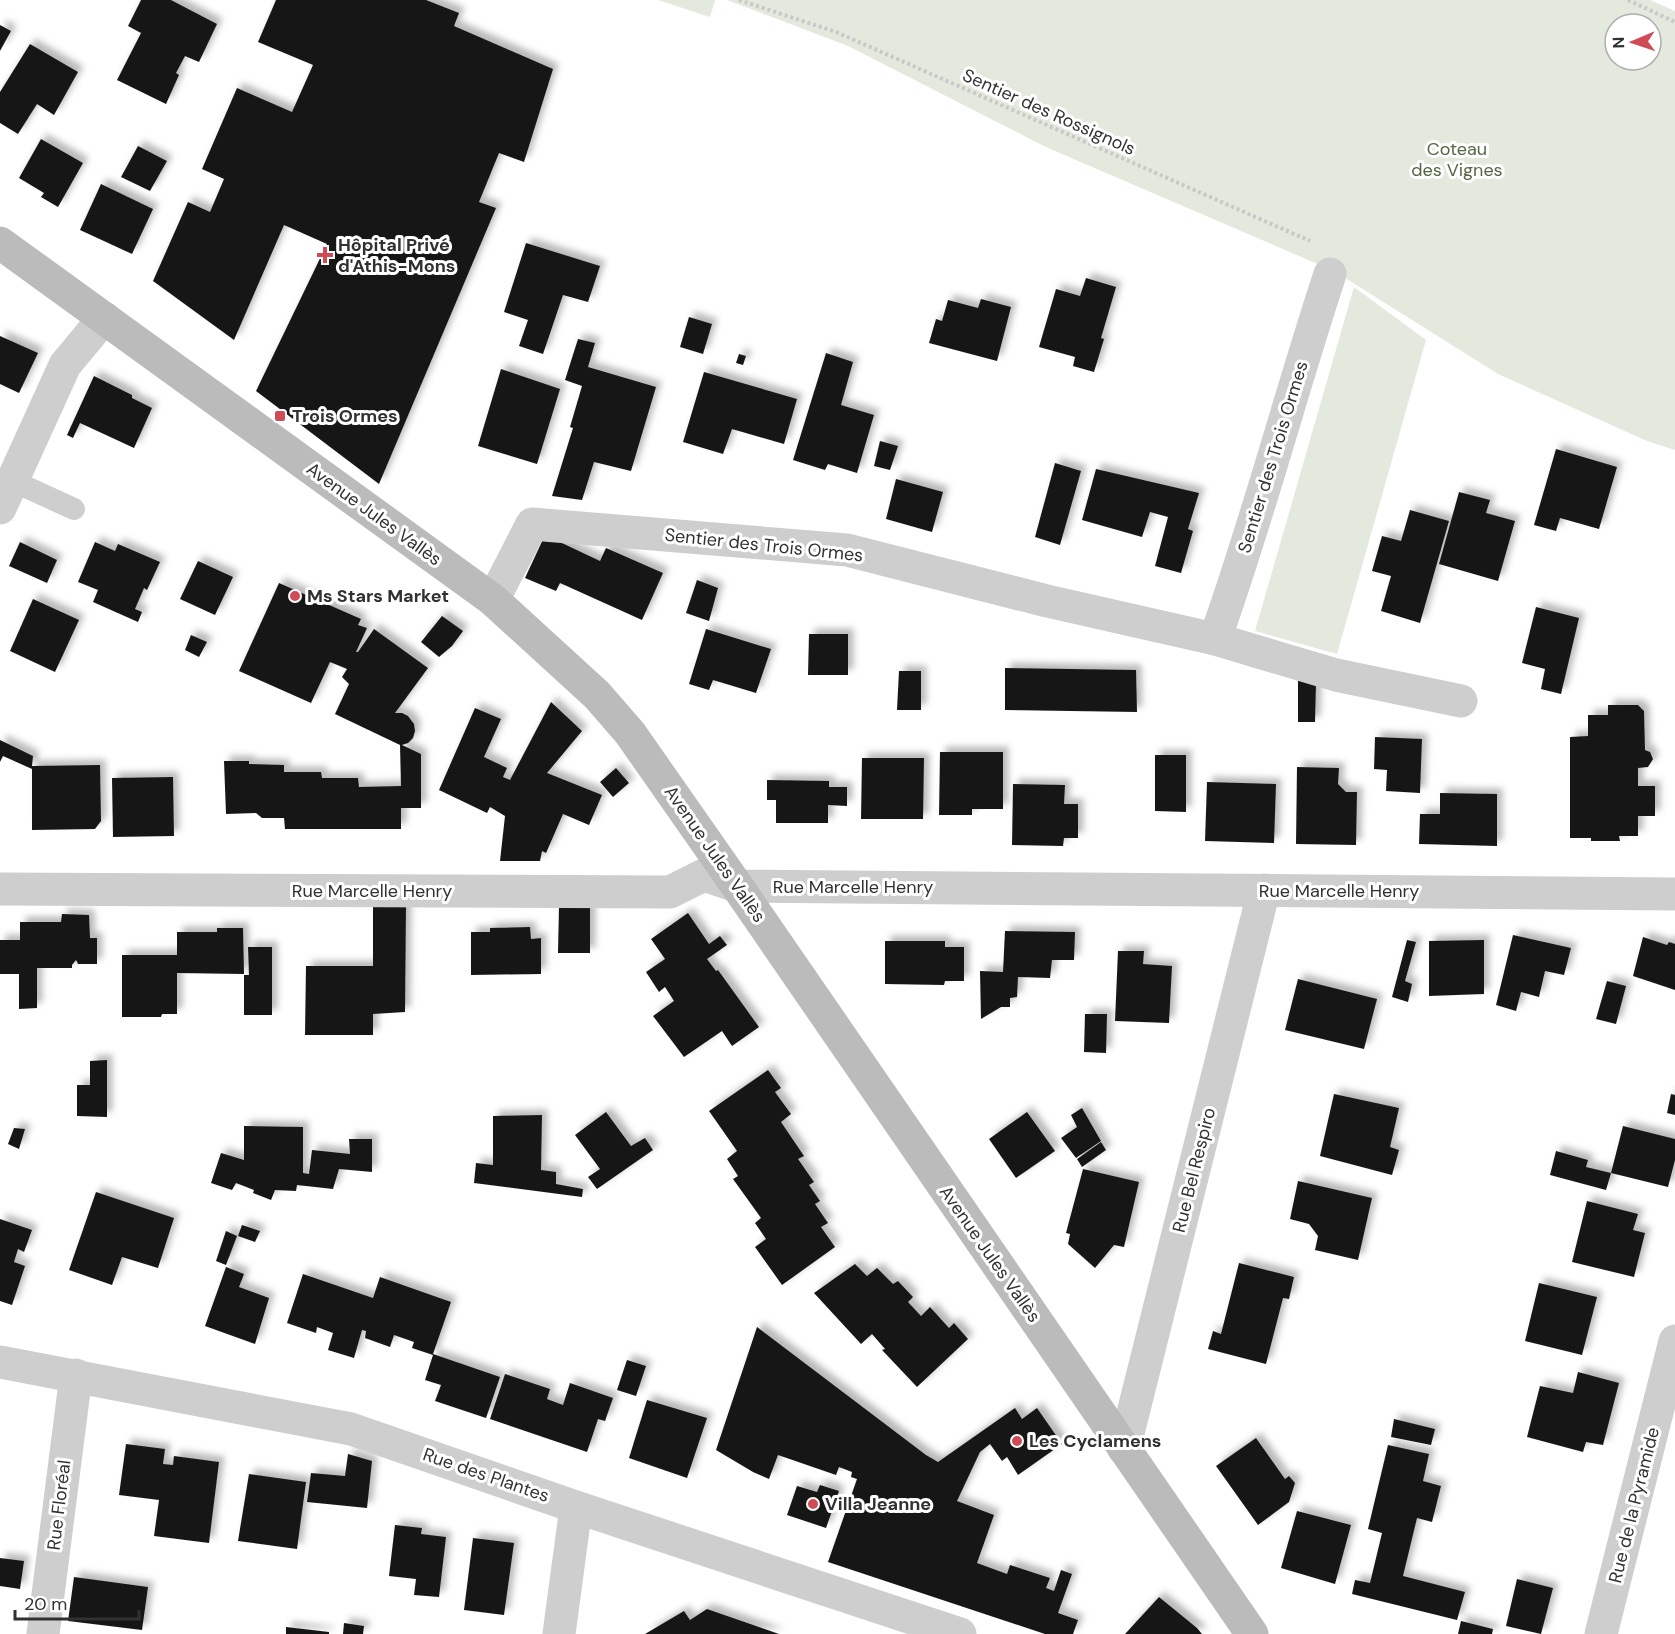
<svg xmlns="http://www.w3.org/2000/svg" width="1675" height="1634" viewBox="0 0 1675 1634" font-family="'DM Sans',sans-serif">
	<defs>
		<filter id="shadow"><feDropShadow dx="5.5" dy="-5.5" stdDeviation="3" flood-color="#0004"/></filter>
	</defs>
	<rect width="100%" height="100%" fill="#fff"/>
	<g fill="#e4e9de" fill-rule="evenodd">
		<path d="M 658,0 L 715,0 L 710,17 Z"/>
		<path d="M 727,0 L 1650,0 L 1675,11 L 1675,450 L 1647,441 L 1498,374 L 1334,271 L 1048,148 L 848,46 ZM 1615,24 L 1651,24 L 1651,60 L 1615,60 Z"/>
		<path d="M 1354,287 L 1426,340 L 1337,654 L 1255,631 Z"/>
	</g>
	<g fill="#181818" filter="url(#shadow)">
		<path d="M 141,0 L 171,0 L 217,24 L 199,62 L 185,56 L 176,73 L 179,75 L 166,104 L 117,80 L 141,33 L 128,26 Z"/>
		<path d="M 276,0 L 426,0 L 459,13 L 454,26 L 553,69 L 524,162 L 499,153 L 479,202 L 496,208 L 379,484 L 256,391 L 327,244 L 284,225 L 234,340 L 153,281 L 188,202 L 210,212 L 224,179 L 202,169 L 237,88 L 292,112 L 313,65 L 258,42 Z"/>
		<path d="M 0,25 L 11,31 L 0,51 Z"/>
		<path d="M 30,44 L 78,72 L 54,115 L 37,104 L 18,134 L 0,123 L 0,92 Z"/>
		<path d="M 41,139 L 83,163 L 58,207 L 41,197 L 44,193 L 19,178 Z"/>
		<path d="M 138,146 L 167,161 L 150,191 L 121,177 Z"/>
		<path d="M 101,184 L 153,209 L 132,254 L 80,230 Z"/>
		<path d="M 526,243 L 600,266 L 588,302 L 563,295 L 543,354 L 519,346 L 528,320 L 504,312 Z"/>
		<path d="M 1086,278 L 1116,287 L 1101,338 L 1104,339 L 1094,372 L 1073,366 L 1075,357 L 1039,347 L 1056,289 L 1080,296 Z"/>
		<path d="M 981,299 L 1011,307 L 997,361 L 929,343 L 936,319 L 942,321 L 948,300 L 978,308 Z"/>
		<path d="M 689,317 L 712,324 L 703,354 L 680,347 Z"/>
		<path d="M 0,336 L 38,353 L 19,393 L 0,384 Z"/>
		<path d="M 578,339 L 595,343 L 588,367 L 656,387 L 631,471 L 594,462 L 582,500 L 552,496 L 573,428 L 570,427 L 582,386 L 565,380 Z"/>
		<path d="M 826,353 L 853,362 L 841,405 L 874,415 L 857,473 L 828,464 L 825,470 L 793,460 Z"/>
		<path d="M 739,354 L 746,356 L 743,365 L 736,363 Z"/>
		<path d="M 501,369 L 560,389 L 537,464 L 478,446 Z"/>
		<path d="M 704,372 L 797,399 L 784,444 L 732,429 L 723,454 L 683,442 Z"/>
		<path d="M 94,376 L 132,395 L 132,398 L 152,408 L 134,448 L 80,423 L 73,438 L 67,435 Z"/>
		<path d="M 880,441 L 898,446 L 890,470 L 874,466 Z"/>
		<path d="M 1556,449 L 1617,467 L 1599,529 L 1560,518 L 1556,531 L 1534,525 Z"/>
		<path d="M 1055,463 L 1081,471 L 1060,545 L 1035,537 Z"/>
		<path d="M 1096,469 L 1199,493 L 1188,529 L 1193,531 L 1181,573 L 1155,566 L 1168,517 L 1150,512 L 1142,537 L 1082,520 Z"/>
		<path d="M 896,479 L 943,492 L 932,532 L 886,519 Z"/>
		<path d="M 1459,492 L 1490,500 L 1486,513 L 1515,521 L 1498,581 L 1439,564 Z"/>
		<path d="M 1410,510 L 1449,521 L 1420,623 L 1381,611 L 1391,576 L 1372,571 L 1382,536 L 1401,541 Z"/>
		<path d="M 545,535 L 600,561 L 606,548 L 663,573 L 642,620 L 560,583 L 556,591 L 525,578 Z"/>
		<path d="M 20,542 L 57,560 L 47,583 L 9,566 Z"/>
		<path d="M 95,542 L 115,551 L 118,544 L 160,562 L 147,590 L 144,588 L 135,609 L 142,612 L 138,622 L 93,602 L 98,590 L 78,582 Z"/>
		<path d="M 198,561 L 233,577 L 215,615 L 180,599 Z"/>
		<path d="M 697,580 L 718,588 L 709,621 L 686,613 Z"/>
		<path d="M 279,583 L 361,619 L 358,625 L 367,628 L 356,652 L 358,652 L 374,629 L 428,668 L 395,713 L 402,713 L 408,716 L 414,724 L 415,731 L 413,738 L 408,743 L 402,745 L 421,754 L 421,808 L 401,808 L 401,829 L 285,829 L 284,818 L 262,818 L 256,813 L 226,814 L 224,761 L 249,761 L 249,764 L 284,765 L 284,772 L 321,772 L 322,778 L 358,778 L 359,787 L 401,786 L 400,745 L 335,714 L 349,684 L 342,677 L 347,669 L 330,662 L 311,703 L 239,671 Z"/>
		<path d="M 33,599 L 79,620 L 55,672 L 10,651 Z"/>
		<path d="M 1536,607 L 1579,618 L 1561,694 L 1541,689 L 1545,669 L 1522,663 Z"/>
		<path d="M 442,616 L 463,631 L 452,646 L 439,657 L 421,642 Z"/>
		<path d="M 706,629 L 771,649 L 756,693 L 713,680 L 709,690 L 689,684 Z"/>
		<path d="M 809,634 L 848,634 L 848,675 L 808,675 Z"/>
		<path d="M 191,635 L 207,642 L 199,657 L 185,650 Z"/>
		<path d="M 1005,668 L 1136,670 L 1137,712 L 1005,710 Z"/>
		<path d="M 899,671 L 921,671 L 921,710 L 897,710 Z"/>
		<path d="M 1298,679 L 1316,683 L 1315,722 L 1298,722 Z"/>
		<path d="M 551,702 L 582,731 L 547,773 L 602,795 L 589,825 L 563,814 L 546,853 L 542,851 L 540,861 L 500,861 L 505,816 L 490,807 L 487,813 L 439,790 L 475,708 L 501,719 L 484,757 L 507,768 L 503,777 L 510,780 Z"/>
		<path d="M 1608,705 L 1638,705 L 1644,711 L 1645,750 L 1650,752 L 1653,759 L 1648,767 L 1638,768 L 1638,786 L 1655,786 L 1655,816 L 1638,816 L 1638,836 L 1619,836 L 1620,841 L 1591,841 L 1591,838 L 1570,838 L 1570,737 L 1588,736 L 1588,715 L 1608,715 Z"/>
		<path d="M 1375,737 L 1422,739 L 1420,793 L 1386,791 L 1387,770 L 1374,769 Z"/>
		<path d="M 0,740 L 33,756 L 32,766 L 100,765 L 101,821 L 95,829 L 32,830 L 32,769 L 3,756 L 0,762 Z"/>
		<path d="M 940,752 L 1003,752 L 1003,809 L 972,809 L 972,815 L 939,815 Z"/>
		<path d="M 1155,755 L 1186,755 L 1186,812 L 1155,811 Z"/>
		<path d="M 862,758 L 924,758 L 923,819 L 861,819 Z"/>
		<path d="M 1297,767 L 1339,768 L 1338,784 L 1346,792 L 1357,792 L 1356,845 L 1296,844 Z"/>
		<path d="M 616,768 L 629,783 L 613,797 L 600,782 Z"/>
		<path d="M 173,777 L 174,836 L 113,837 L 112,778 Z"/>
		<path d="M 767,780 L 829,781 L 829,787 L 847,787 L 847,806 L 828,805 L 828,823 L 776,823 L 776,800 L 767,800 Z"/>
		<path d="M 1207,782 L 1276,784 L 1274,843 L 1205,841 Z"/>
		<path d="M 1013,784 L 1065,785 L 1064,804 L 1078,804 L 1078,838 L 1064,838 L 1063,846 L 1012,845 Z"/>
		<path d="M 1440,793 L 1497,794 L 1497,846 L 1419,844 L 1420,814 L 1440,814 Z"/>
		<path d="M 373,905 L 406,905 L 405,1012 L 373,1014 L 373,1035 L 305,1035 L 306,966 L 373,966 Z"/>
		<path d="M 559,906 L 590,906 L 590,953 L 558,953 Z"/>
		<path d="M 688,913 L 709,944 L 720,936 L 727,945 L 707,959 L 716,971 L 718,970 L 759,1027 L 732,1046 L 722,1031 L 684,1057 L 653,1016 L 674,1001 L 665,987 L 659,992 L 646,972 L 665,959 L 651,939 Z"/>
		<path d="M 62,914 L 89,915 L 90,938 L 97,938 L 97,964 L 78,964 L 76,960 L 72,965 L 72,968 L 37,968 L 37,1008 L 19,1009 L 19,974 L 0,974 L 0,940 L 20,940 L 20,922 L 61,922 Z"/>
		<path d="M 530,927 L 531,939 L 541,938 L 541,974 L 471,975 L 471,932 L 490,932 L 490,928 Z"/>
		<path d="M 217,928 L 243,928 L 244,974 L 177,973 L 177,1014 L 162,1014 L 161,1017 L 122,1017 L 122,955 L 177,955 L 177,932 L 217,932 Z"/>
		<path d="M 1005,931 L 1075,932 L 1074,960 L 1052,960 L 1050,978 L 1018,977 L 1017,997 L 1010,998 L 1010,1007 L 1001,1007 L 981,1019 L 980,971 L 1003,972 Z"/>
		<path d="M 1513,935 L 1571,948 L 1564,975 L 1545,971 L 1539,997 L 1521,992 L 1516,1011 L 1496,1005 Z"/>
		<path d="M 1643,937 L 1667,945 L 1669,942 L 1675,944 L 1675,990 L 1633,976 Z"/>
		<path d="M 1407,940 L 1416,942 L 1405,981 L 1412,984 L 1408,1002 L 1392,997 Z"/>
		<path d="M 1484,940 L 1484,994 L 1429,996 L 1429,941 Z"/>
		<path d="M 885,941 L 945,941 L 945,947 L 964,947 L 964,981 L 945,981 L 944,985 L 885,984 Z"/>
		<path d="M 248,947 L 272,947 L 272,1015 L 244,1015 L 244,975 L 249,975 Z"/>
		<path d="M 1118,951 L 1144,951 L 1143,964 L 1172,966 L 1169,1023 L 1115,1021 Z"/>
		<path d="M 1298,979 L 1377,999 L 1364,1049 L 1285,1030 Z"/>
		<path d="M 1607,981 L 1626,986 L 1616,1024 L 1596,1019 Z"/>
		<path d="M 1085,1014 L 1107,1014 L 1106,1053 L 1084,1052 Z"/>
		<path d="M 107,1060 L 107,1117 L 77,1116 L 77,1085 L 90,1085 L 90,1061 Z"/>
		<path d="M 768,1070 L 781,1088 L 775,1092 L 791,1114 L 781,1122 L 804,1156 L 798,1159 L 814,1182 L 809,1185 L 820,1201 L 815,1204 L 828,1223 L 821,1227 L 835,1247 L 782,1285 L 755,1247 L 766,1239 L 755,1223 L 761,1218 L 733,1179 L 738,1176 L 727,1159 L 737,1151 L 709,1111 Z"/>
		<path d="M 1334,1094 L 1399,1108 L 1390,1147 L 1399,1150 L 1392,1175 L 1320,1156 Z"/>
		<path d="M 1671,1094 L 1675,1095 L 1675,1115 L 1667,1113 Z"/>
		<path d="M 1082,1108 L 1101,1141 L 1076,1158 L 1061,1138 L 1077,1127 L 1071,1115 Z"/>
		<path d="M 606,1112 L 631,1146 L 645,1138 L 653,1150 L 597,1189 L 588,1177 L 600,1169 L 575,1135 Z"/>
		<path d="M 1027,1112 L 1055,1151 L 1016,1178 L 989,1139 Z"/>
		<path d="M 542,1115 L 541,1170 L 556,1172 L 556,1184 L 583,1189 L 582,1197 L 474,1183 L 476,1163 L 493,1165 L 493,1116 Z"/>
		<path d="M 244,1126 L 303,1127 L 303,1173 L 309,1174 L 312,1150 L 350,1154 L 349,1139 L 372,1139 L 372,1172 L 339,1169 L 333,1189 L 297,1185 L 296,1191 L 275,1190 L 271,1200 L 253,1193 L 254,1190 L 236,1183 L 232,1190 L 211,1183 L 221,1153 L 244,1160 Z"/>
		<path d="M 1623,1126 L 1675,1139 L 1675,1160 L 1668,1187 L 1611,1173 L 1606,1190 L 1550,1175 L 1556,1151 L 1588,1160 L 1586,1167 L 1611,1173 Z"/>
		<path d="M 14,1128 L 25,1129 L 19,1149 L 8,1144 Z"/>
		<path d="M 1101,1142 L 1106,1150 L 1082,1167 L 1077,1159 Z"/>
		<path d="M 1083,1169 L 1139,1182 L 1124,1247 L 1114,1245 L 1095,1268 L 1068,1244 L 1070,1234 L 1066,1233 Z"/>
		<path d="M 1298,1181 L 1372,1198 L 1358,1260 L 1315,1250 L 1318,1236 L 1309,1224 L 1290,1219 Z"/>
		<path d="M 96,1192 L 174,1218 L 158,1268 L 122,1257 L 112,1285 L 69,1270 Z"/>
		<path d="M 1587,1201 L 1638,1214 L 1633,1230 L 1645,1233 L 1634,1277 L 1572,1262 Z"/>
		<path d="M 0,1219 L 32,1230 L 24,1252 L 18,1249 L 14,1262 L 25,1266 L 12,1305 L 0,1301 Z"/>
		<path d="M 242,1225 L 260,1231 L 255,1242 L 238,1236 Z"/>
		<path d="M 226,1231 L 237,1236 L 226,1265 L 216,1261 Z"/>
		<path d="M 1239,1263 L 1294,1277 L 1289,1299 L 1283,1298 L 1266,1364 L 1208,1349 L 1213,1331 L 1221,1334 Z"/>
		<path d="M 855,1264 L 867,1276 L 877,1268 L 893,1284 L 898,1281 L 913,1297 L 908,1302 L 921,1316 L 930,1307 L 949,1328 L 954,1323 L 968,1339 L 917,1387 L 882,1350 L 885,1349 L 872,1334 L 861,1344 L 814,1293 Z"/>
		<path d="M 226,1267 L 244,1274 L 239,1287 L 269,1298 L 255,1344 L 205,1326 Z"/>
		<path d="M 303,1274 L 373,1298 L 380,1277 L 451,1302 L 433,1354 L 500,1377 L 486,1418 L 435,1401 L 441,1385 L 425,1380 L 433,1355 L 412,1348 L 414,1342 L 394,1335 L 390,1347 L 365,1338 L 366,1331 L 362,1330 L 354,1358 L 328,1350 L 333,1333 L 317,1327 L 316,1333 L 287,1323 Z"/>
		<path d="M 1539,1283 L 1597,1297 L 1582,1355 L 1525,1341 Z"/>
		<path d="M 757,1327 L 926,1455 L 938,1462 L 1015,1408 L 1022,1419 L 1037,1408 L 1062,1444 L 1018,1475 L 1007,1457 L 1002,1461 L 990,1444 L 980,1452 L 957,1501 L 994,1515 L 977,1563 L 1007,1574 L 1010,1565 L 1050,1578 L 1046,1588 L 1054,1591 L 1061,1570 L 1072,1574 L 1058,1613 L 1078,1620 L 1073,1634 L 1045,1634 L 828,1562 L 857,1479 L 851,1477 L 852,1472 L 839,1467 L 836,1475 L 778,1455 L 769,1479 L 753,1472 L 716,1450 Z"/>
		<path d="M 627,1360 L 646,1366 L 636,1396 L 617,1390 Z"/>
		<path d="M 1578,1372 L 1619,1383 L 1603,1445 L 1586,1442 L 1583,1452 L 1527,1437 L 1540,1386 L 1573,1393 Z"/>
		<path d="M 505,1374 L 550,1389 L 547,1399 L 563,1405 L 570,1383 L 613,1398 L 605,1421 L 598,1419 L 587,1452 L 490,1419 Z"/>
		<path d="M 647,1400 L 707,1418 L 687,1478 L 629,1458 Z"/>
		<path d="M 1394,1419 L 1435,1429 L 1431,1445 L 1391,1437 Z"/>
		<path d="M 1256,1438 L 1285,1479 L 1289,1476 L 1295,1483 L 1289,1502 L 1258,1525 L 1216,1466 Z"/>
		<path d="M 126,1444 L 165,1449 L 163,1464 L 173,1465 L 174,1456 L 219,1462 L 209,1543 L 154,1536 L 159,1500 L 119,1495 Z"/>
		<path d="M 1388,1445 L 1429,1454 L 1423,1481 L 1441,1486 L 1432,1522 L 1417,1518 L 1403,1576 L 1465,1592 L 1457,1620 L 1352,1594 L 1355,1580 L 1370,1583 L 1382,1533 L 1368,1529 Z"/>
		<path d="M 348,1454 L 372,1461 L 367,1508 L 307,1502 L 311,1473 L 345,1476 Z"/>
		<path d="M 249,1474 L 306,1482 L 297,1549 L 238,1541 Z"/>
		<path d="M 820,1485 L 839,1491 L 826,1528 L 787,1515 L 797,1486 L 817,1492 Z"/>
		<path d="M 1297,1511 L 1351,1525 L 1335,1584 L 1281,1568 Z"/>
		<path d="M 395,1525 L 422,1528 L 421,1534 L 446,1537 L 439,1597 L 414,1595 L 416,1579 L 389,1576 Z"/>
		<path d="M 473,1538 L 514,1543 L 504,1615 L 464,1610 Z"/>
		<path d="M 0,1558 L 24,1561 L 20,1589 L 0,1586 Z"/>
		<path d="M 74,1577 L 148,1587 L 142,1630 L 68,1621 Z"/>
		<path d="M 1517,1579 L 1553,1588 L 1541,1634 L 1506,1626 Z"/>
		<path d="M 1159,1597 L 1197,1628 L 1202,1634 L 1125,1634 Z"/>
		<path d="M 707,1609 L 779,1634 L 645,1634 L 684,1611 L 690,1620 Z"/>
		<path d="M 1461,1621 L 1493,1629 L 1492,1634 L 1458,1634 Z"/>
		<path d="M 344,1623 L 364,1626 L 363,1634 L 343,1634 Z"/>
		<path d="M 286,1627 L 329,1632 L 329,1634 L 286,1634 Z"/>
	</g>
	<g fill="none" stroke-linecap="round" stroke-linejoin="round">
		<g stroke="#c8c8c8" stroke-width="4" stroke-dasharray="3 3" stroke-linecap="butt">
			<path d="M 739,0 L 836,32 L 1310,241"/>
			<path d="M 1628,0 L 1675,22"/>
		</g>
		<path stroke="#cecece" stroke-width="22" d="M 13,481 L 74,509"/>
		<g stroke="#cecece" stroke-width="33">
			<path d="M 0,508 L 65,365 L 104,318"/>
			<path d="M 493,600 L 532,524 L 847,550 L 1047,601 L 1215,639 L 1336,675 L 1461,701"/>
			<path d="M 1215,639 C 1258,519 1290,395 1330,274"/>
			<path d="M 0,889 L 670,892 L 704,875 L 737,886 L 1675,894"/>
			<path d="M 0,1362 L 351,1429 L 576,1507 L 960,1634"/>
			<path d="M 1124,1449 L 1264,890"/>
			<path d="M 43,1634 L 76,1375"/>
			<path d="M 559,1634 L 576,1507"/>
			<path d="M 1601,1634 L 1675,1341"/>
		</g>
		<path stroke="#bbb" stroke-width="33" d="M 0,243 L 493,600 L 597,695 L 630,733 L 737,886 L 1252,1634"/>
	</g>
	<g fill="#cf4b56" stroke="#fff" stroke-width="2">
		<path d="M322 246h6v6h6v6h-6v6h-6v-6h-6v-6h6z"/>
		<rect x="274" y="410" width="12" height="12" rx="3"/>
		<circle cx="295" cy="596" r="6"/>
		<circle cx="1017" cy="1441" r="6"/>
		<circle cx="813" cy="1504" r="6"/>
	</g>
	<g text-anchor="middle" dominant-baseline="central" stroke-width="6" stroke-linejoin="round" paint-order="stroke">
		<g font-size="18" fill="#313131" stroke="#fff">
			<text transform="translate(1049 112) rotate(24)">Sentier des Rossignols</text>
			<text transform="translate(1273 457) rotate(-73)">Sentier des Trois Ormes</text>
			<text transform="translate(374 514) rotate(36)">Avenue Jules Vallès</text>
			<text transform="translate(764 545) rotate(6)">Sentier des Trois Ormes</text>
			<text transform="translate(715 854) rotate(55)">Avenue Jules Vallès</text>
			<text x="853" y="887">Rue Marcelle Henry</text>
			<text x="372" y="891">Rue Marcelle Henry</text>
			<text x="1339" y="891">Rue Marcelle Henry</text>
			<text transform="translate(1194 1170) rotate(-76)">Rue Bel Respiro</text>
			<text transform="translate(990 1254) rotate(55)">Avenue Jules Vallès</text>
			<text transform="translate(486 1475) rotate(19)">Rue des Plantes</text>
			<text transform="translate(59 1505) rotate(-83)">Rue Floréal</text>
			<text transform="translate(1634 1505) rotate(-76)">Rue de la Pyramide</text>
		</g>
		<g font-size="18" fill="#546743" stroke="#fff">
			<text x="1457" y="149">Coteau<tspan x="1457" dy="21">des Vignes</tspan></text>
		</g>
		<g font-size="18" font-weight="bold" fill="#313131" stroke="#fff" text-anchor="start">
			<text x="338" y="245">Hôpital Privé<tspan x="338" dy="21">d'Athis-Mons</tspan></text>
			<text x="292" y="416">Trois Ormes</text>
			<text x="307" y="596">Ms Stars Market</text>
			<text x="1029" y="1441">Les Cyclamens</text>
			<text x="825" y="1504">Villa Jeanne</text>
		</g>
	</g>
	<g transform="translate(1633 42) rotate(268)"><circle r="28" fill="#ffffff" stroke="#adadad" stroke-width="1.5"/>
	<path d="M0-4.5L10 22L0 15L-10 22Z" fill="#cf4b56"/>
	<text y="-9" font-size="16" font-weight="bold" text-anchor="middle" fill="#313131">N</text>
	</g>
	<path d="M15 1610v9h124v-9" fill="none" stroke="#313131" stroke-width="3"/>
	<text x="24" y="1610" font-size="18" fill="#313131" stroke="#ffffff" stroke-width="4.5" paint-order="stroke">20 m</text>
</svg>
